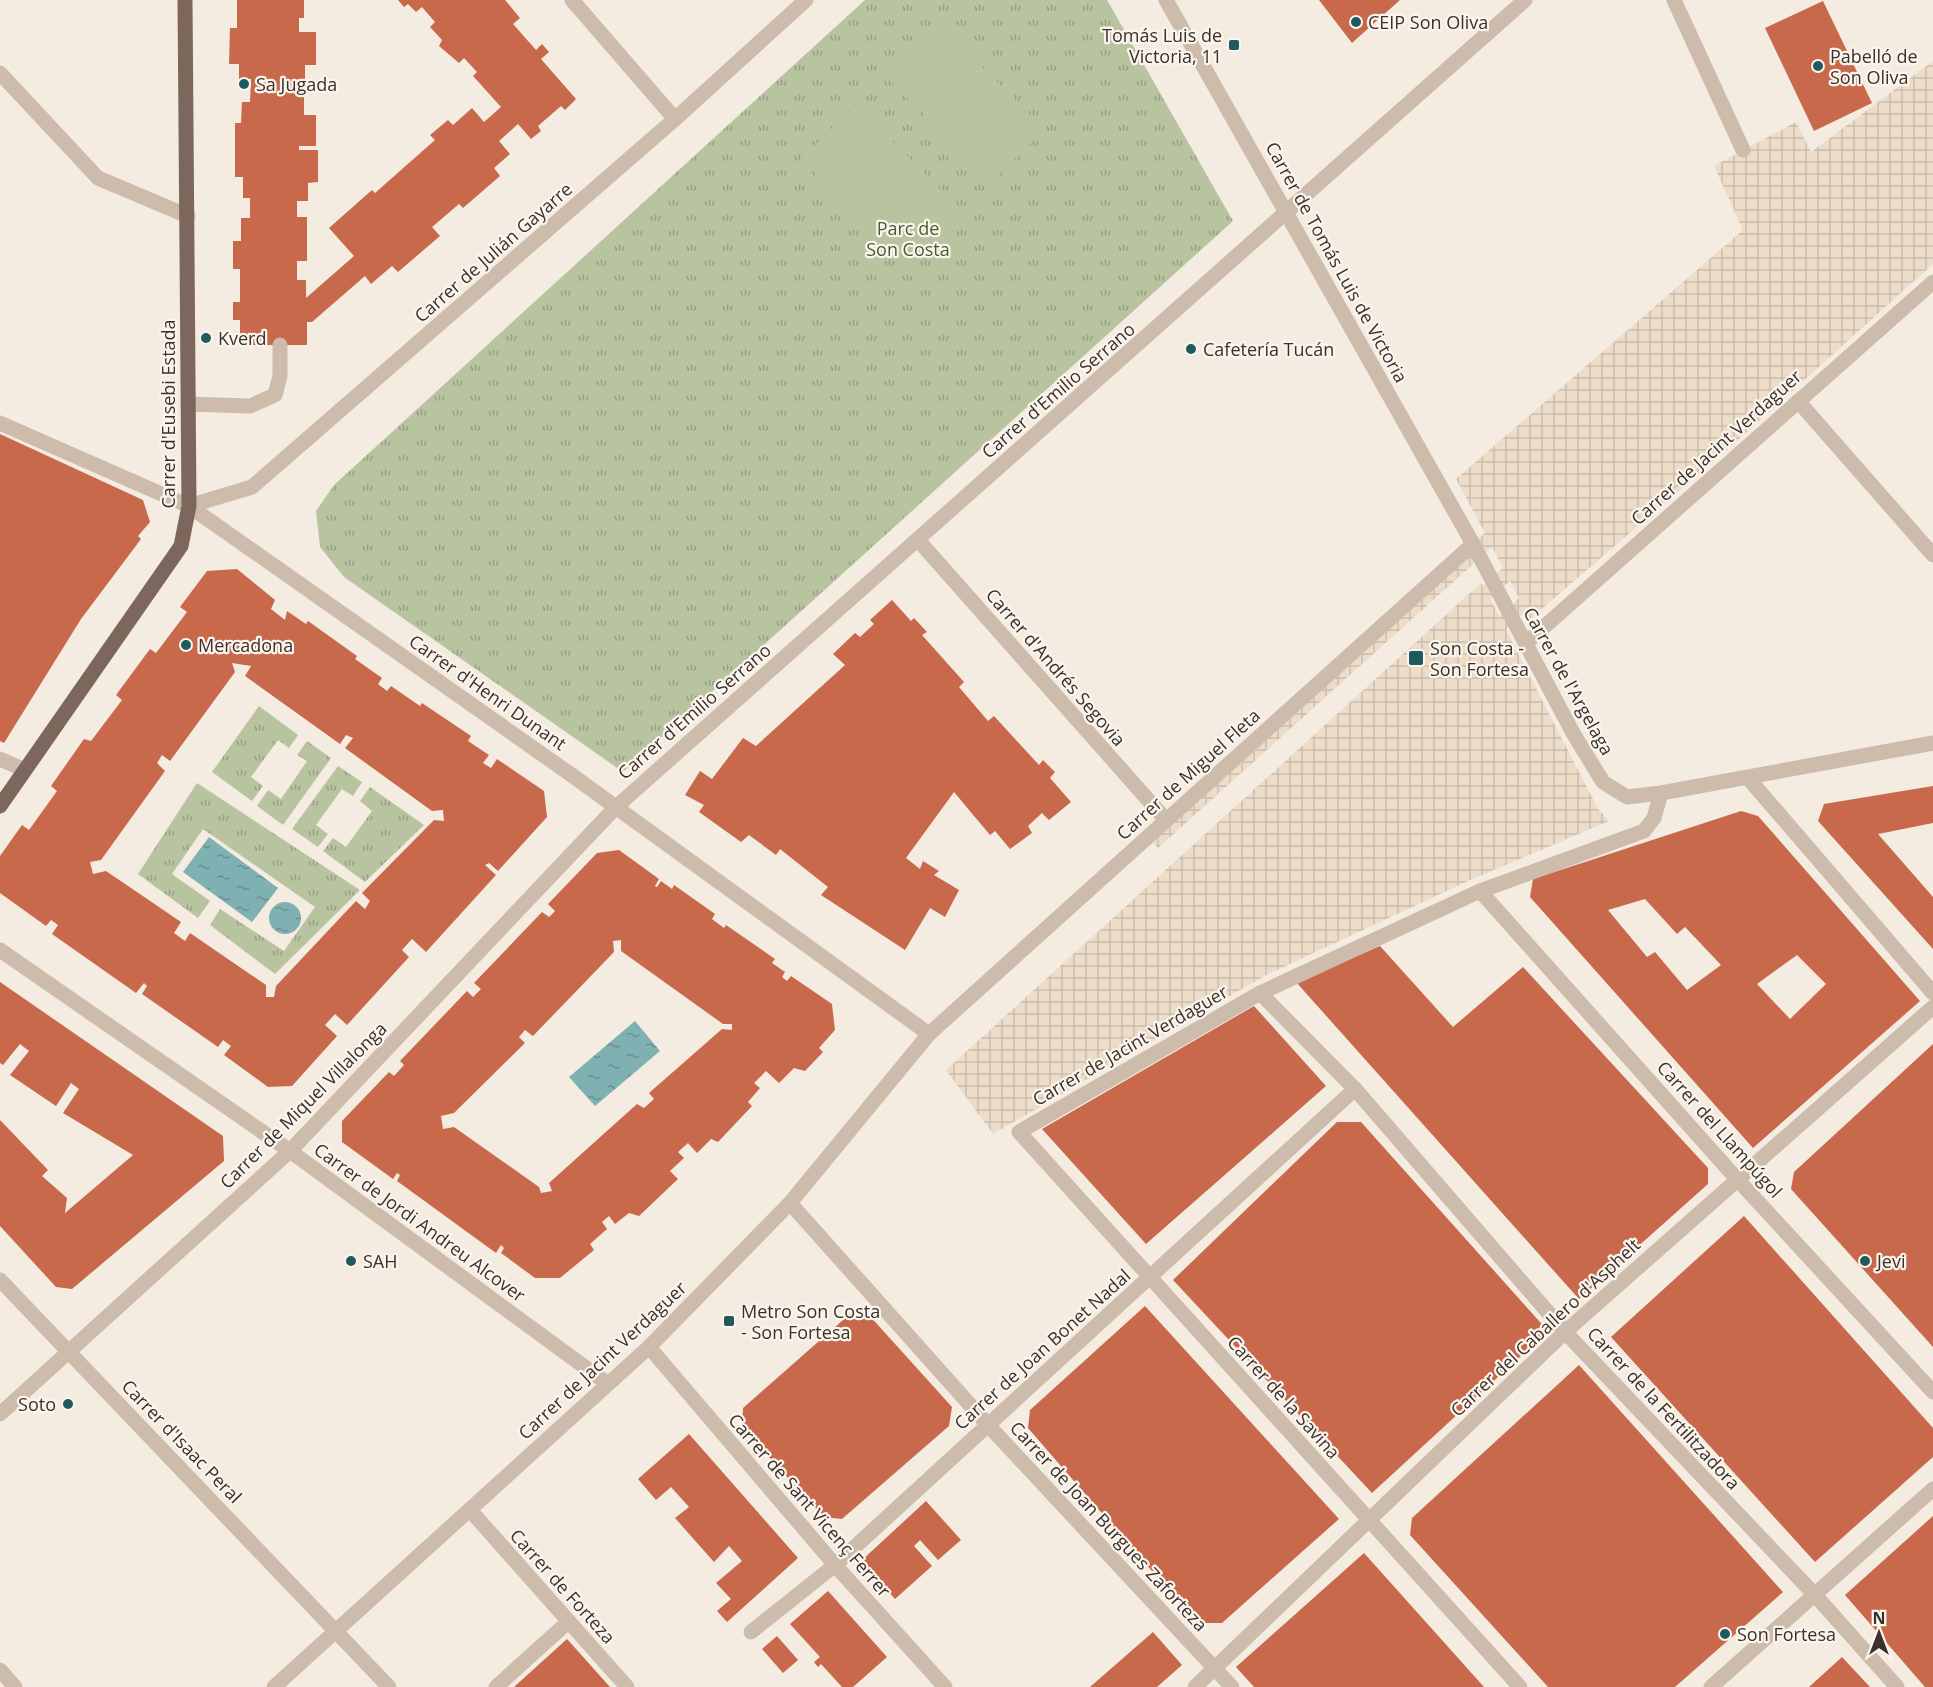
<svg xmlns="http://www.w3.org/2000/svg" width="1933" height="1687" viewBox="0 0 1933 1687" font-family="'Open Sans',sans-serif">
	<defs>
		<pattern id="grass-tufts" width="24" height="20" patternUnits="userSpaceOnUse" patternTransform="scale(1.5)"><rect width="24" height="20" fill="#b8c4a0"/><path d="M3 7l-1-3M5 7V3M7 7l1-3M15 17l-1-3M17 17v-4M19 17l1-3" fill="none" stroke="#97a083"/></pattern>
		<pattern id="plaza-grid" width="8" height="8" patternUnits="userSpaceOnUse" patternTransform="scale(1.5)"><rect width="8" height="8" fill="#ecdcc8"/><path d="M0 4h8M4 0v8" fill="none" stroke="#cbbdac"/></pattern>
		<pattern id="water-ripples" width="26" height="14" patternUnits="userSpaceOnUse" patternTransform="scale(1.5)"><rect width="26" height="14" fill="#7fb0b2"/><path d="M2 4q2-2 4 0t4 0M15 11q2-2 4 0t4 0" fill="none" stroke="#699091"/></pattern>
	</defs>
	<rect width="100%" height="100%" fill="#f4ebe1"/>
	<g fill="url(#grass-tufts)">
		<path d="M 865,0 L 1107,0 L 1233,221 L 623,772 L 344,577 L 320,547 L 316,511 L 334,485 Z"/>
		<path d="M 259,706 L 298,735 L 289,748 L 278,740 L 251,777 L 263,786 L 252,801 L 212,772 Z"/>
		<path d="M 307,741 L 331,758 L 283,825 L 257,806 L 268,790 L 281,799 L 307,761 L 297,755 Z"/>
		<path d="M 338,766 L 362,782 L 353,796 L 342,789 L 316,825 L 328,834 L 318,847 L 292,829 Z"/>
		<path d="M 197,783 L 360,890 L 275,974 L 210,925 L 220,909 L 284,951 L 315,907 L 203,829 L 172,874 L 210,901 L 198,918 L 138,874 Z"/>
		<path d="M 370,787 L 424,825 L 365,882 L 323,851 L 333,838 L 346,847 L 372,811 L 360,801 Z"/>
	</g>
	<g fill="#b8c4a0">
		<path d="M 938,24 L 1045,129 L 992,182 L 885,76 Z"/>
		<path d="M 856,105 L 961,210 L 906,265 L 801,159 Z"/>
	</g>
	<path fill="url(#plaza-grid)" fill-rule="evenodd" d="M 1933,61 L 1933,264 L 1739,439 L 1530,619 L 1526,611 L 1506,630 L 1598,809 L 1609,821 L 1468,881 L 1266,975 L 993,1134 L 946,1070 L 1481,583 L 1483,586 L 1503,568 L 1492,547 L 1158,848 L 1148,837 L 1485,533 L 1456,479 L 1743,230 L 1714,166 L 1796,122 L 1811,152 ZM 1510,581 L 1519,598 L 1499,616 L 1490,599 Z"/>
	<g fill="url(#water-ripples)">
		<path d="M 209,837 L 278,888 L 252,922 L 183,872 Z"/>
		<circle cx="285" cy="918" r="16"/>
		<path d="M 635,1021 L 660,1051 L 595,1106 L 569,1077 Z"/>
	</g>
	<g fill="#c8694b" fill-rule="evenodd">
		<path d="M 237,0 L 304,0 L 304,18 L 299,18 L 299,32 L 316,32 L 316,65 L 305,65 L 305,81 L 297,81 L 297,97 L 304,97 L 304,115 L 316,115 L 316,146 L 299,146 L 299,150 L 318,150 L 318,182 L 308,183 L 308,201 L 297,201 L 297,217 L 307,217 L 307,261 L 297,261 L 297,280 L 306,280 L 306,298 L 354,256 L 329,228 L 372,190 L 375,193 L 435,140 L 430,135 L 448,120 L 453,125 L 472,108 L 484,122 L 501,107 L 473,76 L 477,72 L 464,58 L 459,63 L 439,46 L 442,40 L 430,27 L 435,22 L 422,7 L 416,12 L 408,4 L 404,7 L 398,0 L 505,0 L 520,18 L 513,24 L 536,50 L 542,44 L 549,52 L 541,59 L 576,99 L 565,110 L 561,106 L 538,126 L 541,131 L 531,139 L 518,124 L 499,141 L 510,154 L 494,168 L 500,176 L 463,208 L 459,204 L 432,227 L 440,236 L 398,272 L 392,266 L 371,284 L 365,276 L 312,322 L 307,322 L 307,345 L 240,345 L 240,320 L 233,320 L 233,302 L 240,302 L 240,269 L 233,269 L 233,241 L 241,241 L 241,218 L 250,218 L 250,198 L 243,198 L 243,177 L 235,177 L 235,123 L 241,123 L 242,102 L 250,102 L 251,79 L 239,79 L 239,64 L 229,64 L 230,28 L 237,28 Z"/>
		<path d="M 1319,0 L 1400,0 L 1352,43 Z"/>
		<path d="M 1823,1 L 1872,103 L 1814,131 L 1765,28 Z"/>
		<path d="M 0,434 L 143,500 L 150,522 L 138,536 L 141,539 L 81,619 L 4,743 L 0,741 Z"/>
		<path d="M 237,569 L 275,600 L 271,609 L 285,620 L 287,611 L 306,624 L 308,621 L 357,656 L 355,659 L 382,678 L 378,684 L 387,691 L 391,686 L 420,706 L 422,703 L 471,736 L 468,741 L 489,755 L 483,763 L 491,768 L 497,759 L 544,791 L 547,817 L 498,871 L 489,863 L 485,865 L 496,875 L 426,952 L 412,939 L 402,950 L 409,957 L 347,1025 L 335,1014 L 325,1025 L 337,1036 L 292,1086 L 268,1087 L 224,1055 L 231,1046 L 223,1040 L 218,1047 L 142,994 L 147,986 L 144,983 L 136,993 L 52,934 L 58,925 L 51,920 L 46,926 L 0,893 L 0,856 L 22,825 L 29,830 L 57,791 L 51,786 L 84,739 L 91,741 L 122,700 L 116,695 L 150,649 L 156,653 L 187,612 L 180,607 L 207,571 ZM 232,663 L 251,666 L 245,676 L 340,744 L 346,735 L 353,738 L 345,748 L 432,811 L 443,810 L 444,821 L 434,820 L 362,893 L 370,901 L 365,909 L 356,901 L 276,986 L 274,997 L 266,997 L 266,985 L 190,933 L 185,941 L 174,933 L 181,922 L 106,871 L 93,874 L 90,862 L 101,860 L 165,771 L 157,763 L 162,755 L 170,761 L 235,672 Z"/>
		<path d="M 892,600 L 911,621 L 914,618 L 927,632 L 922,635 L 964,682 L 959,687 L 988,721 L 994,716 L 1039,765 L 1043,760 L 1055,772 L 1050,778 L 1071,802 L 1049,820 L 1042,813 L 1028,826 L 1032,833 L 1010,849 L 995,831 L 990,835 L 954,792 L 906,858 L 920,869 L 923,861 L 939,871 L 934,875 L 959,890 L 945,917 L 930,908 L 905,950 L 821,895 L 828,887 L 780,849 L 776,855 L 749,835 L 741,842 L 699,812 L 704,805 L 685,795 L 700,771 L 712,779 L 743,738 L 756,746 L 845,665 L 833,654 L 855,633 L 860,637 L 874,624 L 870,620 Z"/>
		<path d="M 1933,786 L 1933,823 L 1878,834 L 1933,897 L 1933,949 L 1818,821 L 1824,804 Z"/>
		<path d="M 1741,811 L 1758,816 L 1920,1001 L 1753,1148 L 1530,897 L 1533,879 ZM 1645,899 L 1677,934 L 1685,927 L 1721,965 L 1687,990 L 1655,952 L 1647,957 L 1608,910 ZM 1797,955 L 1826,984 L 1790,1019 L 1757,984 Z"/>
		<path d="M 619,850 L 659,879 L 655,886 L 657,887 L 661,881 L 672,889 L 674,885 L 715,914 L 712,919 L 724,928 L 726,925 L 775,959 L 772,963 L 785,972 L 782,977 L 787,981 L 791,976 L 832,1004 L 835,1030 L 819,1048 L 823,1052 L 805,1071 L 794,1068 L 779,1083 L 766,1071 L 754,1083 L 760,1088 L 748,1102 L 752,1106 L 718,1142 L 711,1139 L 697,1153 L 688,1143 L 678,1152 L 684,1158 L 670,1171 L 678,1179 L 639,1216 L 629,1213 L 615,1224 L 609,1216 L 602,1222 L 607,1229 L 590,1244 L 594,1250 L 560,1278 L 535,1278 L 501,1253 L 504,1248 L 501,1245 L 496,1253 L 397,1181 L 400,1175 L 397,1173 L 393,1179 L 342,1142 L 342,1121 L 389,1072 L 394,1076 L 404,1065 L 400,1061 L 467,991 L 473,997 L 481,989 L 474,983 L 542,912 L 549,917 L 555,911 L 548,904 L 597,853 ZM 621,940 L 621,951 L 723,1024 L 732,1024 L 732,1030 L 722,1029 L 649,1093 L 654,1099 L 644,1108 L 637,1104 L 549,1183 L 552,1191 L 541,1193 L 539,1187 L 454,1127 L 443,1129 L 441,1116 L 454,1113 L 525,1043 L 519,1037 L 525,1030 L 533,1036 L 614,952 L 613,941 Z"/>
		<path d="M 1380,946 L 1453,1027 L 1523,967 L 1708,1168 L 1708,1184 L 1579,1299 L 1296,982 Z"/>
		<path d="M 0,982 L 223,1136 L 224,1161 L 72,1289 L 56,1287 L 0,1226 L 0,1120 L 48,1170 L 42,1176 L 67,1198 L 65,1213 L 133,1155 L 63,1113 L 79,1089 L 71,1083 L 56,1106 L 10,1075 L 29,1051 L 20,1044 L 3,1065 L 0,1063 Z"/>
		<path d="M 1254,1006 L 1326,1086 L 1146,1244 L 1042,1129 Z"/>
		<path d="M 1933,1044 L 1933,1347 L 1791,1189 L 1794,1172 Z"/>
		<path d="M 1337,1122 L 1361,1122 L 1548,1331 L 1372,1493 L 1173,1280 Z"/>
		<path d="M 1744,1216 L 1933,1428 L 1933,1457 L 1815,1562 L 1611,1337 Z"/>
		<path d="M 1145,1306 L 1339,1519 L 1222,1623 L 1197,1623 L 1028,1428 L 1030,1410 Z"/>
		<path d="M 851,1313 L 868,1314 L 952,1407 L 949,1426 L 842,1519 L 824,1517 L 742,1428 L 743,1408 Z"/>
		<path d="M 1579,1365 L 1783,1592 L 1675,1687 L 1548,1687 L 1410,1535 L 1412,1518 Z"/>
		<path d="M 689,1434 L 798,1558 L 727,1622 L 717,1611 L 731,1599 L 716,1583 L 742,1561 L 729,1546 L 714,1562 L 675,1518 L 689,1507 L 671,1487 L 656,1500 L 638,1479 Z"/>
		<path d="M 926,1501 L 961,1540 L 938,1560 L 920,1540 L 914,1546 L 932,1566 L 895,1599 L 861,1561 Z"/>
		<path d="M 1933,1516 L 1933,1687 L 1925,1687 L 1845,1595 Z"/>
		<path d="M 1364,1553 L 1484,1687 L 1254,1687 L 1236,1667 Z"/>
		<path d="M 828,1591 L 887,1657 L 853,1687 L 842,1687 L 821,1664 L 818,1667 L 814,1662 L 820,1657 L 790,1624 Z"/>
		<path d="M 1153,1632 L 1182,1665 L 1157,1687 L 1090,1687 Z"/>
		<path d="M 777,1636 L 798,1660 L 783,1673 L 762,1649 Z"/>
		<path d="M 567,1639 L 610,1687 L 514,1687 Z"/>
		<path d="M 1842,1657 L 1870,1687 L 1809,1687 Z"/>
	</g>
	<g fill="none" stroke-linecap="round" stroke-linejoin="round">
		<g stroke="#cdbbac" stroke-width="15">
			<path d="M 572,0 L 675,119"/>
			<path d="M 1166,0 L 1473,544 L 1573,733 L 1603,782 L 1627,797 L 1661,793 L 1933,743"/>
			<path d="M 1674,0 L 1743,150"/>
			<path d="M 0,73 L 98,178 L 188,216"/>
			<path d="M 1798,401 L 1933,555"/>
			<path d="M 188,404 L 250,406 L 275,395 L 280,376 L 280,345"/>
			<path d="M 0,423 L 189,506 L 573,776 L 929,1034"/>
			<path d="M 189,506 L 252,487 L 675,119 L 806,0"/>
			<path d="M 918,540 L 1166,820"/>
			<path d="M 1526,643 L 1933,282"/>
			<path d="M 0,759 L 25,770"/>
			<path d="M 1748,778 L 1933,993"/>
			<path d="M 1480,891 L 1736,1178 L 1933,1392"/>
			<path d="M 0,950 L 290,1151 L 608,1384"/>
			<path d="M 1260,993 L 1355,1089 L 1565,1332 L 1815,1595 L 1897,1687"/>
			<path d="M 790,1203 L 988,1425 L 1232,1687"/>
			<path d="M 0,1280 L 389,1687"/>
			<path d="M 649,1347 L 835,1565 L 945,1687"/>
			<path d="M 0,1414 L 290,1151 L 616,807 L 1525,0"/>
			<path d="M 470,1510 L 627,1687"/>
			<path d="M 751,1632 L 835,1565 L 1355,1089"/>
			<path d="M 0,1670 L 15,1687"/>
			<path d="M 274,1687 L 649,1347 L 790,1203 L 929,1034 L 1473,544"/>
			<path d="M 496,1687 L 568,1622"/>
			<path d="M 1195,1687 L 1565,1332 L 1933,1007"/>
			<path d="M 1520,1687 L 1019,1132 L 1260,993 L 1480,891 L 1644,831 L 1654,818 L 1661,793"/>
			<path d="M 1711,1687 L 1933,1489"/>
		</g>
		<path stroke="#7d675c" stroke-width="15" d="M 0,806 L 181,546 L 189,506 L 185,0"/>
	</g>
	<g fill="#1f5a5e" stroke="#fbf5ee" stroke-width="2">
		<circle cx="1356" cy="22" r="6"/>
		<rect x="1228" y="39" width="12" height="12" rx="3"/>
		<circle cx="1818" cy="66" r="6"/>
		<circle cx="244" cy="84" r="6"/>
		<circle cx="206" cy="338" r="6"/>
		<circle cx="1191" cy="349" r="6"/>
		<circle cx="186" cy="645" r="6"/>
		<rect x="1408" y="650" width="16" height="16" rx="3"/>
		<circle cx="351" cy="1261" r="6"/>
		<circle cx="1865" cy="1261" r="6"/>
		<rect x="723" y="1315" width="12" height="12" rx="3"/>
		<circle cx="68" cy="1404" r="6"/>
		<circle cx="1725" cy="1634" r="6"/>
	</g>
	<g text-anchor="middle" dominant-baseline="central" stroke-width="4.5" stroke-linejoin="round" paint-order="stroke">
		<g font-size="18" fill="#3b302b" stroke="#fbf5ee" text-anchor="start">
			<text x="1368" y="22">CEIP Son Oliva</text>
			<text x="1222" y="35" text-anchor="end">Tomás Luis de<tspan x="1222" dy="21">Victoria, 11</tspan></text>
			<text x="1830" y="56">Pabelló de<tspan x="1830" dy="21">Son Oliva</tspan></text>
			<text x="256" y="84">Sa Jugada</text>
			<text x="218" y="338">Kverd</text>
			<text x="1203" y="349">Cafetería Tucán</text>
			<text x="198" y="645">Mercadona</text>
			<text x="1430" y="648">Son Costa -<tspan x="1430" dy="21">Son Fortesa</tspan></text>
			<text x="363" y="1261">SAH</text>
			<text x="1877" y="1261">Jevi</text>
			<text x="741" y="1311">Metro Son Costa<tspan x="741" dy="21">- Son Fortesa</tspan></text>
			<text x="56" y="1404" text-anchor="end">Soto</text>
			<text x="1737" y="1634">Son Fortesa</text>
		</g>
		<g font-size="18" fill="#4a5a2e" stroke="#fbf5ee">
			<text x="908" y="228">Parc de<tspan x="908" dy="21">Son Costa</tspan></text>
		</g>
		<g font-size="18" fill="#3b302b" stroke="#fbf5ee">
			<text transform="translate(493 252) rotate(-41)">Carrer de Julián Gayarre</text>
			<text transform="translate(1337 262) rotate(61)">Carrer de Tomás Luis de Victoria</text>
			<text transform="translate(1058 390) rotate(-41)">Carrer d'Emilio Serrano</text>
			<text transform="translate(168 414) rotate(-90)">Carrer d'Eusebi Estada</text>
			<text transform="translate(1716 447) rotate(-42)">Carrer de Jacint Verdaguer</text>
			<text transform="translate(1056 667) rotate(49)">Carrer d'Andrés Segovia</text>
			<text transform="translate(1569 681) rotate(61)">Carrer de l'Argelaga</text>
			<text transform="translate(488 692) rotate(35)">Carrer d'Henri Dunant</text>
			<text transform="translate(694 711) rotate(-41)">Carrer d'Emilio Serrano</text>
			<text transform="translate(1188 774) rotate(-42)">Carrer de Miguel Fleta</text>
			<text transform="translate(1130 1045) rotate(-30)">Carrer de Jacint Verdaguer</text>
			<text transform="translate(303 1105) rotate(-45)">Carrer de Miquel Villalonga</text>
			<text transform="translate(1720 1129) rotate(48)">Carrer del Llampúgol</text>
			<text transform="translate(420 1222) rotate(36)">Carrer de Jordi Andreu Alcover</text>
			<text transform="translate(1545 1327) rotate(-43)">Carrer del Caballero d'Asphelt</text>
			<text transform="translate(1042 1349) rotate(-42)">Carrer de Joan Bonet Nadal</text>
			<text transform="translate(602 1360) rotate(-43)">Carrer de Jacint Verdaguer</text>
			<text transform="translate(1284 1397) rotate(48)">Carrer de la Savina</text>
			<text transform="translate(1664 1408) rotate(47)">Carrer de la Fertilitzadora</text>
			<text transform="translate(182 1441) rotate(46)">Carrer d'Isaac Peral</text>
			<text transform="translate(810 1505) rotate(49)">Carrer de Sant Vicenç Ferrer</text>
			<text transform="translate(1109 1526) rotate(47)">Carrer de Joan Burgues Zaforteza</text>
			<text transform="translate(563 1586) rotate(48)">Carrer de Forteza</text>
		</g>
	</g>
	<g transform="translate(1879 1633)" stroke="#fbf5ee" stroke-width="4.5" paint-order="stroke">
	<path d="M0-4.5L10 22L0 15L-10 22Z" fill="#3b302b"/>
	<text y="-9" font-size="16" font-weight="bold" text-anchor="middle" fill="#3b302b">N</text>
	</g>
</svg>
